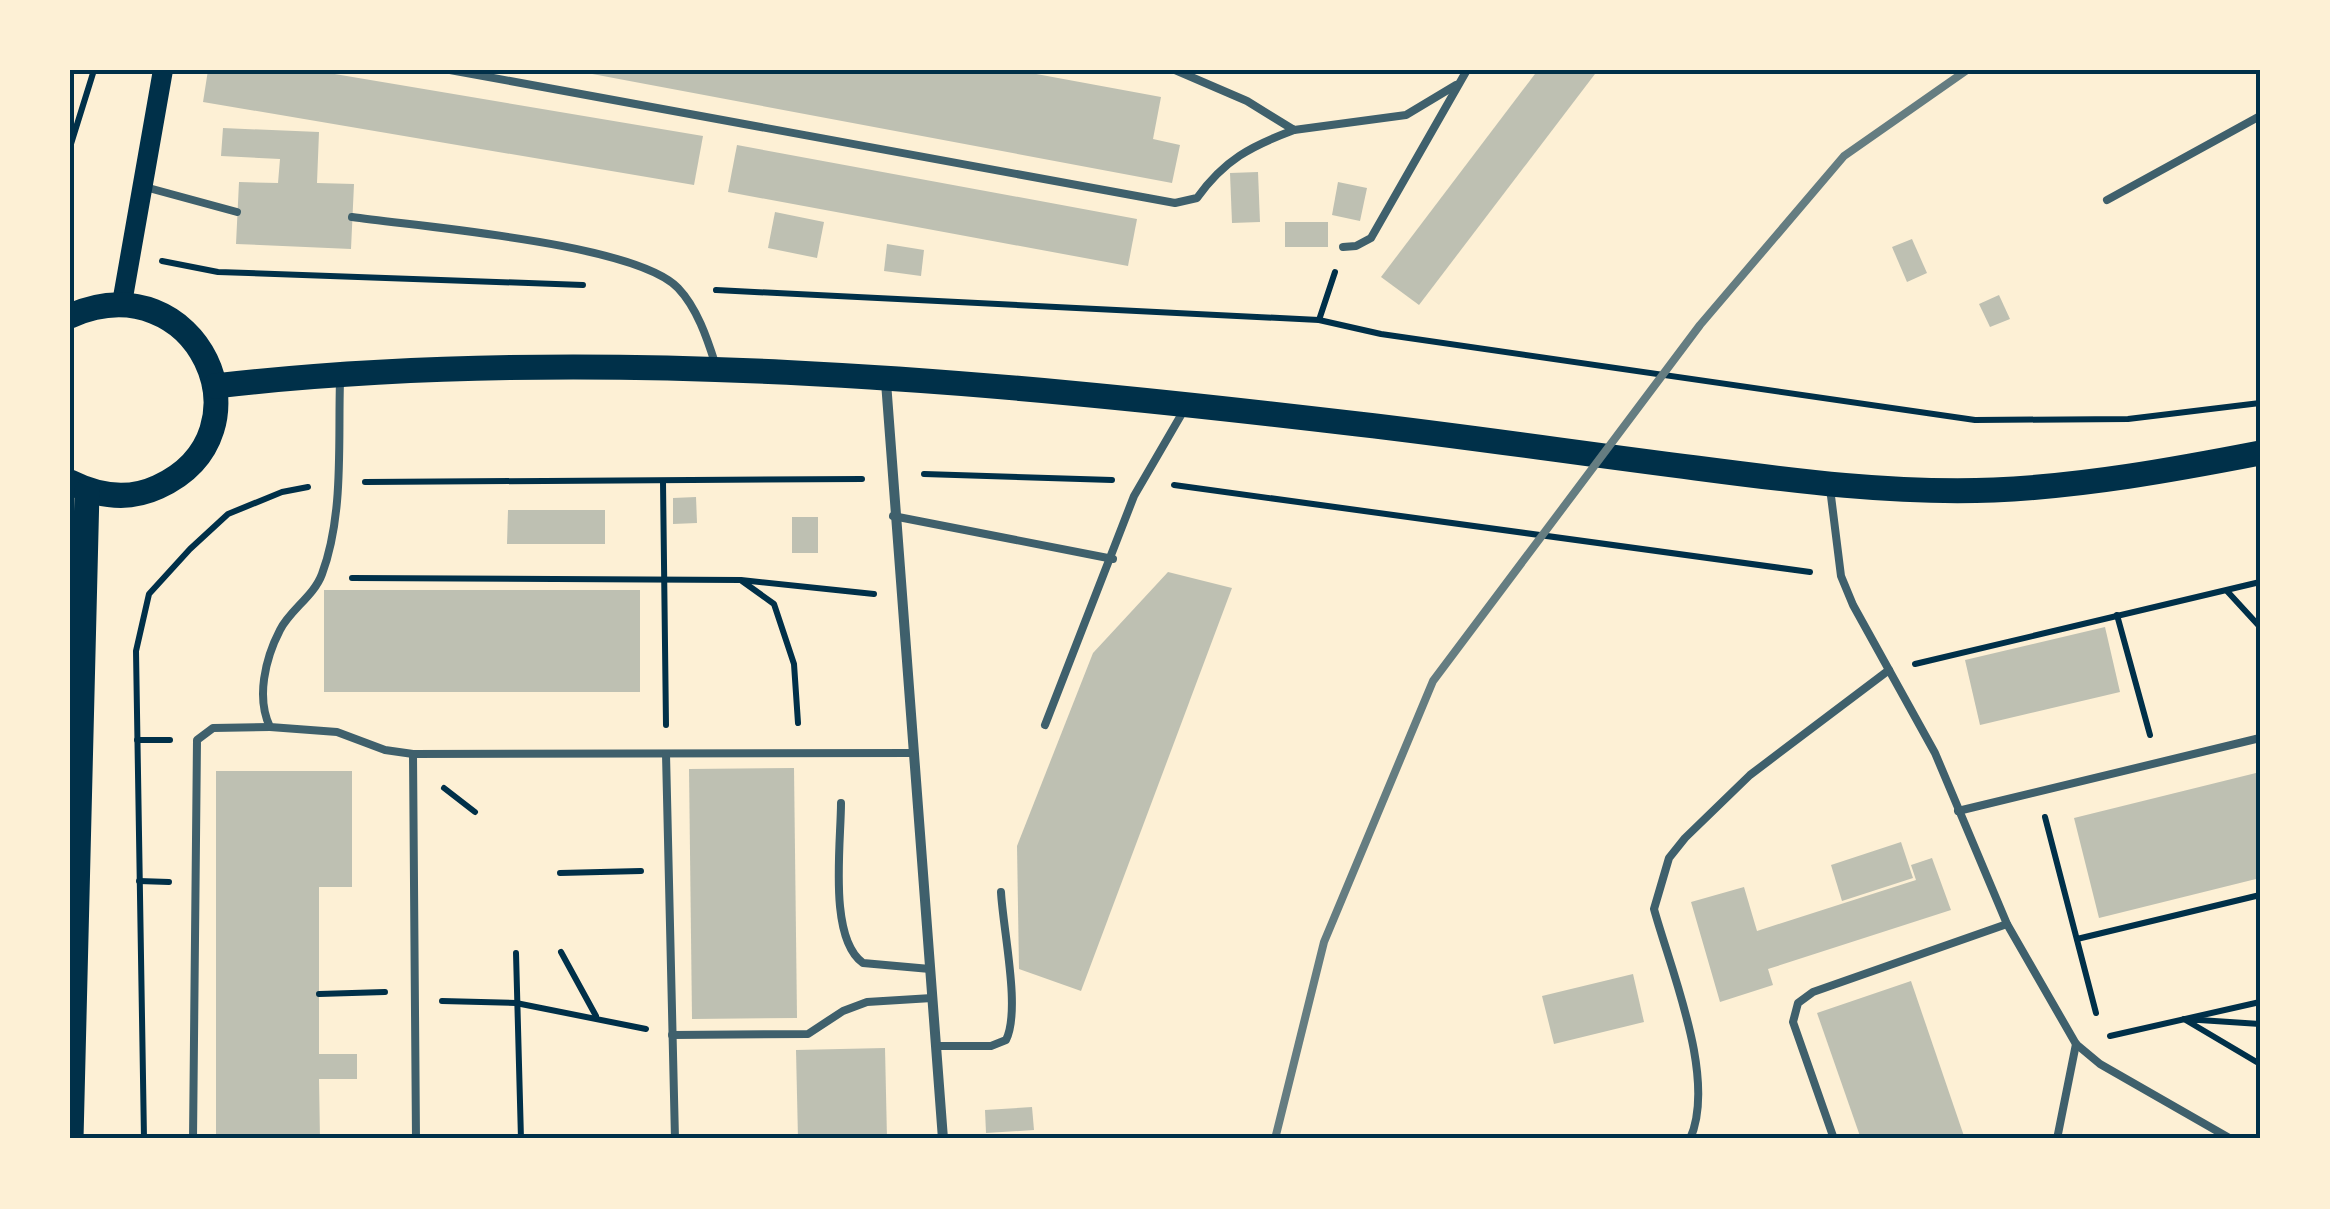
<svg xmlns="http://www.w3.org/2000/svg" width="2330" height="1209" viewBox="0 0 2330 1209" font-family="Manrope,sans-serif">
	<rect width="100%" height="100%" fill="#fdf0d5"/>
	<g fill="#bec0b2">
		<path d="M 208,70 L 311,70 L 703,136 L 694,185 L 203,102 Z"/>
		<path d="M 571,70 L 1015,70 L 1161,97 L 1153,139 L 1180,145 L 1172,183 Z"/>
		<path d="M 1538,70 L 1598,70 L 1419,305 L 1381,277 Z"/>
		<path d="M 223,128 L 319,132 L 317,183 L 354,184 L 351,249 L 236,244 L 239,182 L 278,183 L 280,159 L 221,156 Z"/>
		<path d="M 737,145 L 1137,219 L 1128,266 L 728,192 Z"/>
		<path d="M 1258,172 L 1260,222 L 1232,223 L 1230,173 Z"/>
		<path d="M 1338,182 L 1367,188 L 1360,221 L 1332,215 Z"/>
		<path d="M 775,212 L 824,222 L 817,258 L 768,248 Z"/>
		<rect x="1285" y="222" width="43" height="25"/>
		<path d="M 1912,239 L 1927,273 L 1907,282 L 1892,247 Z"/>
		<path d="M 887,244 L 924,250 L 921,276 L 884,271 Z"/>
		<path d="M 1999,295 L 2010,319 L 1990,327 L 1979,304 Z"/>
		<path d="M 696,497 L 697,523 L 673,524 L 673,498 Z"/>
		<path d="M 508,510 L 605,510 L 605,544 L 507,544 Z"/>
		<rect x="792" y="517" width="26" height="36"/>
		<path d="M 1168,572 L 1232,588 L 1081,991 L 1019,969 L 1017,846 L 1093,653 Z"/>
		<rect x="324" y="590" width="316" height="102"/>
		<path d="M 2105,627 L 2120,692 L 1980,725 L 1965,660 Z"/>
		<path d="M 794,768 L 797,1018 L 692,1019 L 689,769 Z"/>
		<path d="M 216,771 L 352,771 L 352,887 L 319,887 L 319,1054 L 357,1054 L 357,1079 L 319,1079 L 320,1139 L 216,1139 Z"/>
		<path d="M 2260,772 L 2260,878 L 2099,918 L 2074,818 Z"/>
		<path d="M 1901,842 L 1913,878 L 1842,901 L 1831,865 Z"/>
		<path d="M 1932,858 L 1951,910 L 1768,969 L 1773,985 L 1720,1002 L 1691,902 L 1744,887 L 1757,931 L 1916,880 L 1911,865 Z"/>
		<path d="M 1633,974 L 1644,1022 L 1554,1044 L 1542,996 Z"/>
		<path d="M 1911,981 L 1965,1139 L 1861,1139 L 1817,1013 Z"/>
		<path d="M 885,1048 L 887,1139 L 798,1139 L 796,1050 Z"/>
		<path d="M 1032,1107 L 1034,1130 L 986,1133 L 985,1110 Z"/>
	</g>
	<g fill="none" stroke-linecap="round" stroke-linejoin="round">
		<g stroke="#003049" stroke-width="6">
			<path d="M 70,147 L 94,70"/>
			<path d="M 162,261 L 218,272 L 583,285"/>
			<path d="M 716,290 L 1319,320 L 1381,334 L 1975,420 L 2128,419 L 2260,403"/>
			<path d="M 1319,320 L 1335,272"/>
			<path d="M 924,474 L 1112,480"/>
			<path d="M 365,482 L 862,479"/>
			<path d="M 663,482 L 666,725"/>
			<path d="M 1174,485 L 1810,572"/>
			<path d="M 352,578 L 741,580 L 874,594"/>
			<path d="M 742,581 L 774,604 L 794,664 L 798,723"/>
			<path d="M 2227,591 L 2260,627"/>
			<path d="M 2117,615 L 2150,735"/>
			<path d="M 1915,664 L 2260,582"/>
			<path d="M 137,740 L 170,740"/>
			<path d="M 444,788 L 475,812"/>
			<path d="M 2045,817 L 2096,1013"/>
			<path d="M 560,873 L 641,871"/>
			<path d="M 139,881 L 169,882"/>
			<path d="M 2077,939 L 2260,895"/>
			<path d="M 561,952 L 596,1016"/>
			<path d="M 516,953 L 521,1139"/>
			<path d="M 319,994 L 385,992"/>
			<path d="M 442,1001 L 516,1003 L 646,1029"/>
			<path d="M 2260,1024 L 2184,1019 L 2260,1064"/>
			<path d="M 2110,1036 L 2260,1002"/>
			<path d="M 144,1139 L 136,651 L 149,594 L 190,549 L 228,514 L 282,492 L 308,487"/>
		</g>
		<g stroke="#3f606c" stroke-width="8">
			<path d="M 450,70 L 1175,203 L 1197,198 C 1224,160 1251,146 1294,130"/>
			<path d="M 1175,70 L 1247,101 L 1294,130 L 1406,115 L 1456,85"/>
			<path d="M 145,187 L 237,212"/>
			<path d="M 2107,200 L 2260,116"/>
			<path d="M 352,217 C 420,227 635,243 678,288 C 697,308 707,338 715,363"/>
			<path d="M 1343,247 L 1356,246 L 1371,238 L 1467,70"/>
			<path d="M 340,381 C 338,443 344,515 322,574 C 314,596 290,610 280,630 C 265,659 256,698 270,727 L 337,732 L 385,750 L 413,754 L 913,753"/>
			<path d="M 1830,488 L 1841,576 L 1853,605 L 1935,753 L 2007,924 L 2076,1044 L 2100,1064 L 2231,1139"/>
			<path d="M 893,516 L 1113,559"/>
			<path d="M 1045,725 L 1134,496 L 1184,410"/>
			<path d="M 413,754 L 416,1139"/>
			<path d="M 666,754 L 675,1139"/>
			<path d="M 841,803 C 841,844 828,938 863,963 L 930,969"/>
			<path d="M 1958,811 L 2260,738"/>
			<path d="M 672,1035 L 808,1034 L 843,1011 L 867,1002 L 932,998"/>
			<path d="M 936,1046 L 991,1046 L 1006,1040 C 1021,1010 1003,930 1001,892"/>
			<path d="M 193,1139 L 197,740 L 213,728 L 270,727"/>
			<path d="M 1690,1139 C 1717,1079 1671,971 1654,909 L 1669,858 L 1685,838 L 1750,775 L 1889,670"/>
			<path d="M 1834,1139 L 1793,1022 L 1798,1003 L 1813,992 L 2007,924"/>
			<path d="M 2057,1139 L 2076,1044"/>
		</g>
		<path stroke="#3f606c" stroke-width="10" d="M 886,382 L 943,1139"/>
		<path stroke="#003049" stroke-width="20" d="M 122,303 L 163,70"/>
		<g stroke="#003049" stroke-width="25">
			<path d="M 70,316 C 197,260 276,433 158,487 C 128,501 98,496 70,482"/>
			<path d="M 215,386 C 589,343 985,380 1358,424 C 1471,437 1584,454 1696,468 C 1795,481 1895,494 1994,490 C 2084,486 2172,470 2260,453"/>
			<path d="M 71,1139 L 87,491"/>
		</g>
		<path stroke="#657d81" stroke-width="8" d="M 1275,1139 L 1324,942 L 1433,681 L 1700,325 L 1844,156 L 1967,70"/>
	</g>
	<rect width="2330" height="1209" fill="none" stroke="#fdf0d5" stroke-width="145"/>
	<rect x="72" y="72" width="2186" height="1064" fill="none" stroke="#003049" stroke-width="4"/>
</svg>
